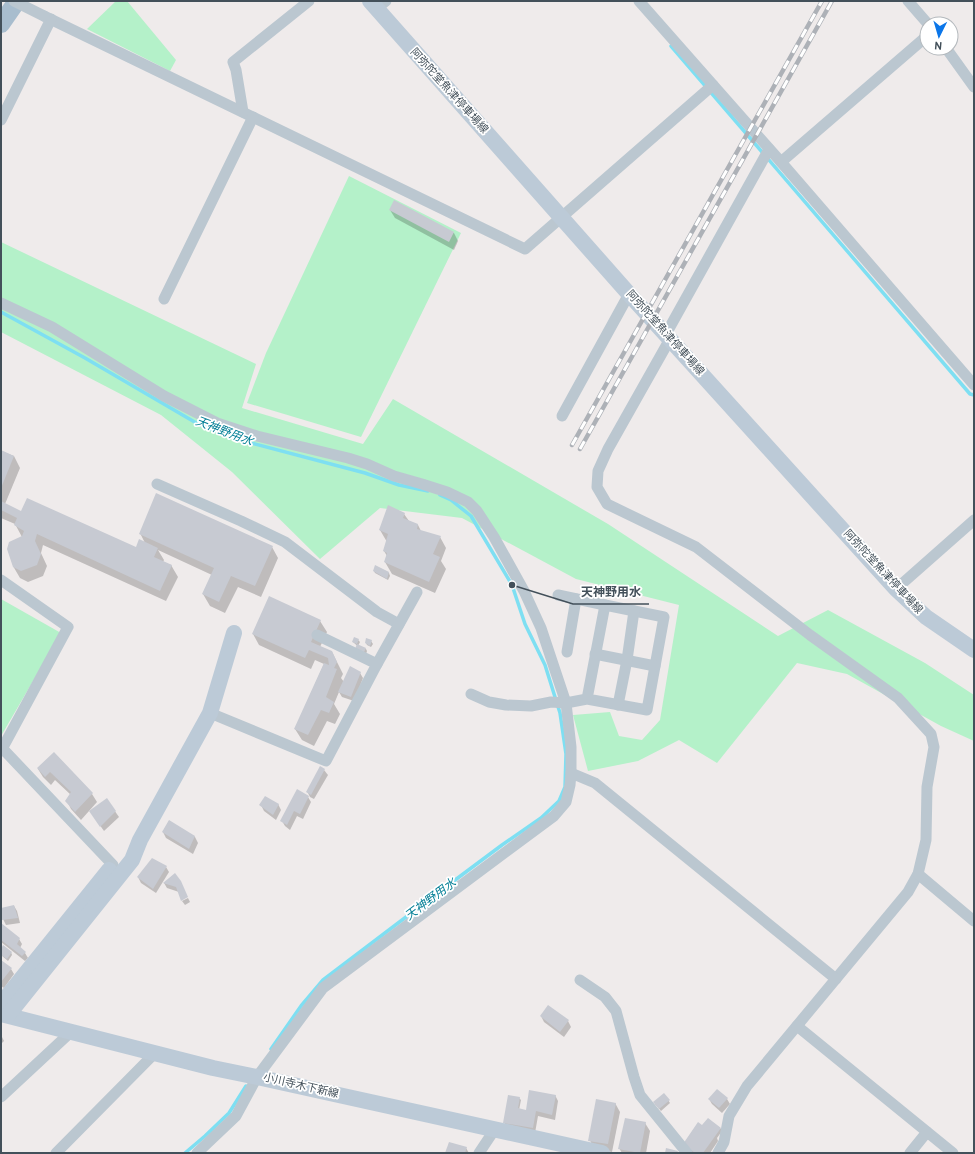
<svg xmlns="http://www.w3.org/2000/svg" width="975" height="1154" viewBox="0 0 975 1154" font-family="Overpass,'Noto Sans JP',sans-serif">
	<rect width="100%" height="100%" fill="#efebeb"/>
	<g fill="#b4f1c9">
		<path d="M 116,1 L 127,1 L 176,60 L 170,71 L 87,29 Z"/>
		<path d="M 349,176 L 461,233 L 361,437 L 247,403 L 266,353 Z"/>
		<path d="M 1,242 L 256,364 L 242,408 L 363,444 L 393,399 L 608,524 L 778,636 L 828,610 L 925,663 L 974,695 L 974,741 L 941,726 L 847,674 L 797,663 L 717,763 L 679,740 L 638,761 L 588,771 L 573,715 L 610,712 L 619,736 L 642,740 L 660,720 L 679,605 L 576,579 L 462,518 L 380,508 L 320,559 L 232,472 L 161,415 L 1,332 Z"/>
		<path d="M 1,599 L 61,633 L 1,736 Z"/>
	</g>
	<g fill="#0003">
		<path d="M 390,210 L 454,233 L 458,241 L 454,250 L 395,218 Z"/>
		<path d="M 1,451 L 14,456 L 20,468 L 5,504 L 21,512 L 137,548 L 145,543 L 140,533 L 272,547 L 278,558 L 261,597 L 238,587 L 225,613 L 210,606 L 203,594 L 212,575 L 158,550 L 164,560 L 163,562 L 171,565 L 178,577 L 166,601 L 43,545 L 41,553 L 47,566 L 43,576 L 28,582 L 20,578 L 13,566 L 22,537 L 15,524 L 1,518 Z"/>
		<path d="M 404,514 L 409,521 L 418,525 L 421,531 L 440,537 L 446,548 L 441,561 L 446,569 L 435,593 L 392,574 L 385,562 L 387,556 L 384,551 L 387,542 L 380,530 Z"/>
		<path d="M 374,571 L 389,573 L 390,576 L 388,580 L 375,573 Z"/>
		<path d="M 320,621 L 327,632 L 320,647 L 332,652 L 343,674 L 341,678 L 344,682 L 360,673 L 363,678 L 354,701 L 342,697 L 339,692 L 334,704 L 340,714 L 335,724 L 327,721 L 314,746 L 302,740 L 295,729 L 324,664 L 315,660 L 311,669 L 259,645 L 253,634 Z"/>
		<path d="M 358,640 L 360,642 L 358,646 L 366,649 L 367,651 L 366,654 L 353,642 Z"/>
		<path d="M 371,641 L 373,644 L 371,647 L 367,645 L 366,643 Z"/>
		<path d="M 54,753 L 92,794 L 97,802 L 81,820 L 71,809 L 67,801 L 71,795 L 55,780 L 51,785 L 43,777 L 38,769 Z"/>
		<path d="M 324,770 L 328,775 L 314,799 L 310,797 L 307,791 Z"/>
		<path d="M 308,797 L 311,802 L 303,819 L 297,816 L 290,830 L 285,826 L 282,821 Z"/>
		<path d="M 107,800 L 119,817 L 104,831 L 94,817 Z"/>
		<path d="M 278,804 L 281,810 L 276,820 L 264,811 L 261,805 Z"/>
		<path d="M 169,821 L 195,837 L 198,843 L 193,854 L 166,838 L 163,832 Z"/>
		<path d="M 166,867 L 169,872 L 156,893 L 141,883 L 138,877 Z"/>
		<path d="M 175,874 L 179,892 L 167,888 L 164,883 Z"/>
		<path d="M 188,898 L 190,902 L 185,905 L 182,901 Z"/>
		<path d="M 14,906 L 17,911 L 20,923 L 6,925 L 3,919 L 1,909 Z"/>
		<path d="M 1,924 L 19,939 L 22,944 L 20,948 L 25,953 L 28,958 L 25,961 L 1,942 Z"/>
		<path d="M 1,951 L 11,952 L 12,955 L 8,961 L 1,955 Z"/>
		<path d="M 1,962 L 11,969 L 14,974 L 4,988 L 1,986 Z"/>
		<path d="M 548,1006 L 568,1021 L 571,1027 L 564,1037 L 544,1022 L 541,1016 Z"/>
		<path d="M 1,1035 L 4,1041 L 1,1044 Z"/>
		<path d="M 664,1094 L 670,1103 L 661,1111 L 655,1104 Z"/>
		<path d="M 555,1095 L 558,1101 L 555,1120 L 538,1116 L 535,1133 L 507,1128 L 504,1122 L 519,1098 L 521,1100 L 519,1110 L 526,1111 Z"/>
		<path d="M 709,1099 L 727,1099 L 730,1104 L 722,1113 L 712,1104 Z"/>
		<path d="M 615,1103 L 620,1112 L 612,1152 L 594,1149 L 590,1140 Z"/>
		<path d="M 708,1119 L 721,1129 L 722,1131 L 717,1138 L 718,1141 L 710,1153 L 692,1153 L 687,1149 Z"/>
		<path d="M 645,1123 L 650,1131 L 646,1153 L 622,1153 L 619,1148 Z"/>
		<path d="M 466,1148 L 469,1153 L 446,1153 Z"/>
	</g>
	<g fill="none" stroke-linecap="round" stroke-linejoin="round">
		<g stroke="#7edff2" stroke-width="3.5">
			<path d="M 671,46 L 970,394 L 974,395"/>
			<path d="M 1,312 L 85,358 L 198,424 L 240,440 L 365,473 L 399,485 L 428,491"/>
			<path d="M 271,1049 L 301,1006 L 323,980 L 439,892 L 502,845 L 541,818 L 559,801 L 565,787 L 566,754 L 560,713 L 545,665 L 525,624 L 512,585 L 471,516 L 451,500 L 440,495"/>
			<path d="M 185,1153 L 205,1136 L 229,1113 L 246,1086"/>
		</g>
	</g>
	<g fill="#c7cad2">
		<path d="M 394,200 L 454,232 L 449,242 L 389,210 Z"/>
		<path d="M 1,450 L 14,456 L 1,488 Z"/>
		<path d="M 156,493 L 273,546 L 255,586 L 231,576 L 219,602 L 202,594 L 214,568 L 139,534 Z"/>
		<path d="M 27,498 L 136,547 L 139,539 L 158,548 L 154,557 L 172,565 L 160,591 L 37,534 L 35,541 L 41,554 L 37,565 L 21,571 L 13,567 L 7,549 L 9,542 L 22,536 L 24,531 L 14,525 L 17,518 L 1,510 L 1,501 L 21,511 Z"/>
		<path d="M 388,505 L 405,513 L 403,518 L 418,524 L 417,529 L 441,536 L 433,554 L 440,557 L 429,582 L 384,562 L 387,553 L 383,551 L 388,534 L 379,530 Z"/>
		<path d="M 375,565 L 389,572 L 387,579 L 373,571 Z"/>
		<path d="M 269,596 L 321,620 L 311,642 L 332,651 L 337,662 L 334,668 L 337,669 L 326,697 L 334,702 L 329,713 L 321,710 L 308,735 L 294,729 L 324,663 L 329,665 L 328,658 L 309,650 L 305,658 L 252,634 Z"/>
		<path d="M 354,637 L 359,639 L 357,644 L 352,642 Z"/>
		<path d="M 366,638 L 372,640 L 370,646 L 365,643 Z"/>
		<path d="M 357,644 L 366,648 L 364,652 L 355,649 Z"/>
		<path d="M 350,666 L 361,672 L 351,697 L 338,692 Z"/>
		<path d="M 54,752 L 93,793 L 75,812 L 65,801 L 71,792 L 50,772 L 45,777 L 37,768 Z"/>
		<path d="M 320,766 L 325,769 L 311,795 L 306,792 Z"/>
		<path d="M 297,789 L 309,796 L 300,814 L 294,811 L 287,825 L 280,821 Z"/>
		<path d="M 265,796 L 279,804 L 273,815 L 259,805 Z"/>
		<path d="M 107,798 L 116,811 L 100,827 L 89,811 Z"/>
		<path d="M 169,820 L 195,836 L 189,849 L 162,832 Z"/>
		<path d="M 152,858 L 167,866 L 153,889 L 137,877 Z"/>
		<path d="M 175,873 L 181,881 L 188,897 L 181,901 L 176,887 L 163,883 Z"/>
		<path d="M 14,905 L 18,918 L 2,920 L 1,916 L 1,908 Z"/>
		<path d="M 1,923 L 20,938 L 17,944 L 26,952 L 22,956 L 1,940 Z"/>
		<path d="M 3,945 L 12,952 L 7,959 L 1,955 L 1,949 Z"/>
		<path d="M 1,960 L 12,968 L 1,982 Z"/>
		<path d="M 548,1005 L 569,1020 L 560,1032 L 540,1016 Z"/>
		<path d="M 717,1089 L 728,1098 L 719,1108 L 708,1099 Z"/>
		<path d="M 529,1090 L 556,1095 L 552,1115 L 536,1111 L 533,1128 L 503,1123 L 508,1095 L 520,1097 L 518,1108 L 526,1110 Z"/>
		<path d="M 664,1093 L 670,1100 L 659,1109 L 653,1102 Z"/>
		<path d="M 596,1099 L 616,1103 L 608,1144 L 588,1141 Z"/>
		<path d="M 625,1118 L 646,1122 L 640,1153 L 618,1149 Z"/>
		<path d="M 708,1118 L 721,1128 L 703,1153 L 695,1153 L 683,1144 L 698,1122 L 702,1125 Z"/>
		<path d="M 449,1142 L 467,1147 L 465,1153 L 445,1153 Z"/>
		<path d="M 666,1148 L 678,1151 L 677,1153 L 665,1153 Z"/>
	</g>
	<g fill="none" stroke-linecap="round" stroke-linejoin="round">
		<g stroke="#bbc7d0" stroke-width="11">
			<path d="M 639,1 L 781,162 L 974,385"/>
			<path d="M 908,1 L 928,24"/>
			<path d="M 376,9 L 386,1"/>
			<path d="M 44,16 L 525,249 L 713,85"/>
			<path d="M 946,48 L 974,87"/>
			<path d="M 243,112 L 236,70 L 233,62 L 309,1"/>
			<path d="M 1,120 L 51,19"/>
			<path d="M 781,162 L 927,36"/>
			<path d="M 164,299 L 253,117"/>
			<path d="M 1,303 L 52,327 L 164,396 L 217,423 L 257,436 L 348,458 L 367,464 L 394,476 L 422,484 L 447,492 L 468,502 L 477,511 L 494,537 L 524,591 L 541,628 L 566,703 L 587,699 L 647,710 L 664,617 L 605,605 L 587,699"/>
			<path d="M 666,334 L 769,149"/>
			<path d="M 670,339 L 608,449 L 598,471 L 597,487 L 607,504 L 696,547 L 810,635 L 898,698 L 931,734 L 934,747 L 927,787 L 926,840 L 918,874 L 908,892 L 747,1086 L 729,1116 L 724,1142 L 718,1153"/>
			<path d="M 562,416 L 629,294"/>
			<path d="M 157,484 L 241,521 L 285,542 L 377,612 L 399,624"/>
			<path d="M 1,580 L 68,627 L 1,751"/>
			<path d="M 896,589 L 974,520"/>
			<path d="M 558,595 L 605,605"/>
			<path d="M 567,652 L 576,599"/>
			<path d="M 595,654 L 655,666"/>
			<path d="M 377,664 L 417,592"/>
			<path d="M 471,694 L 489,702 L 506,705 L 531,706 L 551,702 L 566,703 L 571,747 L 571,773"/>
			<path d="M 618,705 L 627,660 L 634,611"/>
			<path d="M 210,713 L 326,761 L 377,664 L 317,635"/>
			<path d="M 3,749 L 113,865"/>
			<path d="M 918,874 L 974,921"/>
			<path d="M 580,980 L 605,997 L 616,1011 L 634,1077 L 640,1095 L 687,1153"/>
			<path d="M 797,1026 L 953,1153"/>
			<path d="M 1,1097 L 72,1031"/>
			<path d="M 56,1153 L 155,1053"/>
			<path d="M 197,1153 L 236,1116 L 257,1077 L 323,988 L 554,816 L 566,802 L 570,785 L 571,773 L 595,783 L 836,979"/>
			<path d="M 479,1153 L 495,1129"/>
			<path d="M 910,1153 L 927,1132"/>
		</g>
		<g stroke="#bccad7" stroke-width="16">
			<path d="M 370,1 L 629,294 L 896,589 L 926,617 L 974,650"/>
			<path d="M 1,1004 L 109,870"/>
			<path d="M 1,1014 L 213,1068 L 257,1077 L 602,1153"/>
			<path d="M 8,1015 L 132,860 L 140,840 L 210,713 L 234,633"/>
		</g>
		<path stroke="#a8bdce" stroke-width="18" d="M 1,24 L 17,1"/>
		<defs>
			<g id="rail">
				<path d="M 572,445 L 822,1"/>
				<path d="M 580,449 L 832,1"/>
			</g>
		</defs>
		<use href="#rail" stroke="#adb1b7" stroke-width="4.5"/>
		<use href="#rail" stroke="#fff" stroke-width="3" stroke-dasharray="9" stroke-linecap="butt"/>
		<path stroke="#bbc7d0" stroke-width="11" d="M 14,1 L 44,16"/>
	</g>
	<g text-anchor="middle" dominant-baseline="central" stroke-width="3.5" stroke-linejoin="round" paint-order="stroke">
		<g font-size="11" fill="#43505a" stroke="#fff">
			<text transform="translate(449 91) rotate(48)">阿弥陀堂魚津停車場線</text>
			<text transform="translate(665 333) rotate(48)">阿弥陀堂魚津停車場線</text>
			<text transform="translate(883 572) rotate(47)">阿弥陀堂魚津停車場線</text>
			<text transform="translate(301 1086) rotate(13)">小川寺木下新線</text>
		</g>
		<g font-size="12" font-style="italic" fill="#037f96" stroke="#fff">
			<text transform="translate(224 432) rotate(21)">天神野用水</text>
			<text transform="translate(431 900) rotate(-37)">天神野用水</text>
		</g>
	</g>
	<path fill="none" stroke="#43505a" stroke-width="1.5" d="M512 585L573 604H649"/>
	<circle fill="#43505a" stroke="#fff" stroke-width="1.5" cx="512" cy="585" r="4"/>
	<g font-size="12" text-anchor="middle" font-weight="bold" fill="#43505a" stroke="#fff" stroke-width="3.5" stroke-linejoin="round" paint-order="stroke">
		<text x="611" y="596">天神野用水</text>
	</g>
	<rect width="975" height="1154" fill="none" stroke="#43505a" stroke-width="4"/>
	<g transform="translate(939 36) rotate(185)"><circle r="19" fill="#ffffff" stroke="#b4b9bd"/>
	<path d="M0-3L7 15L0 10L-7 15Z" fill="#0b76e9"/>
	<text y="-6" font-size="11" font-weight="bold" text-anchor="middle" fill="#43505a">N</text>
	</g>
</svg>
